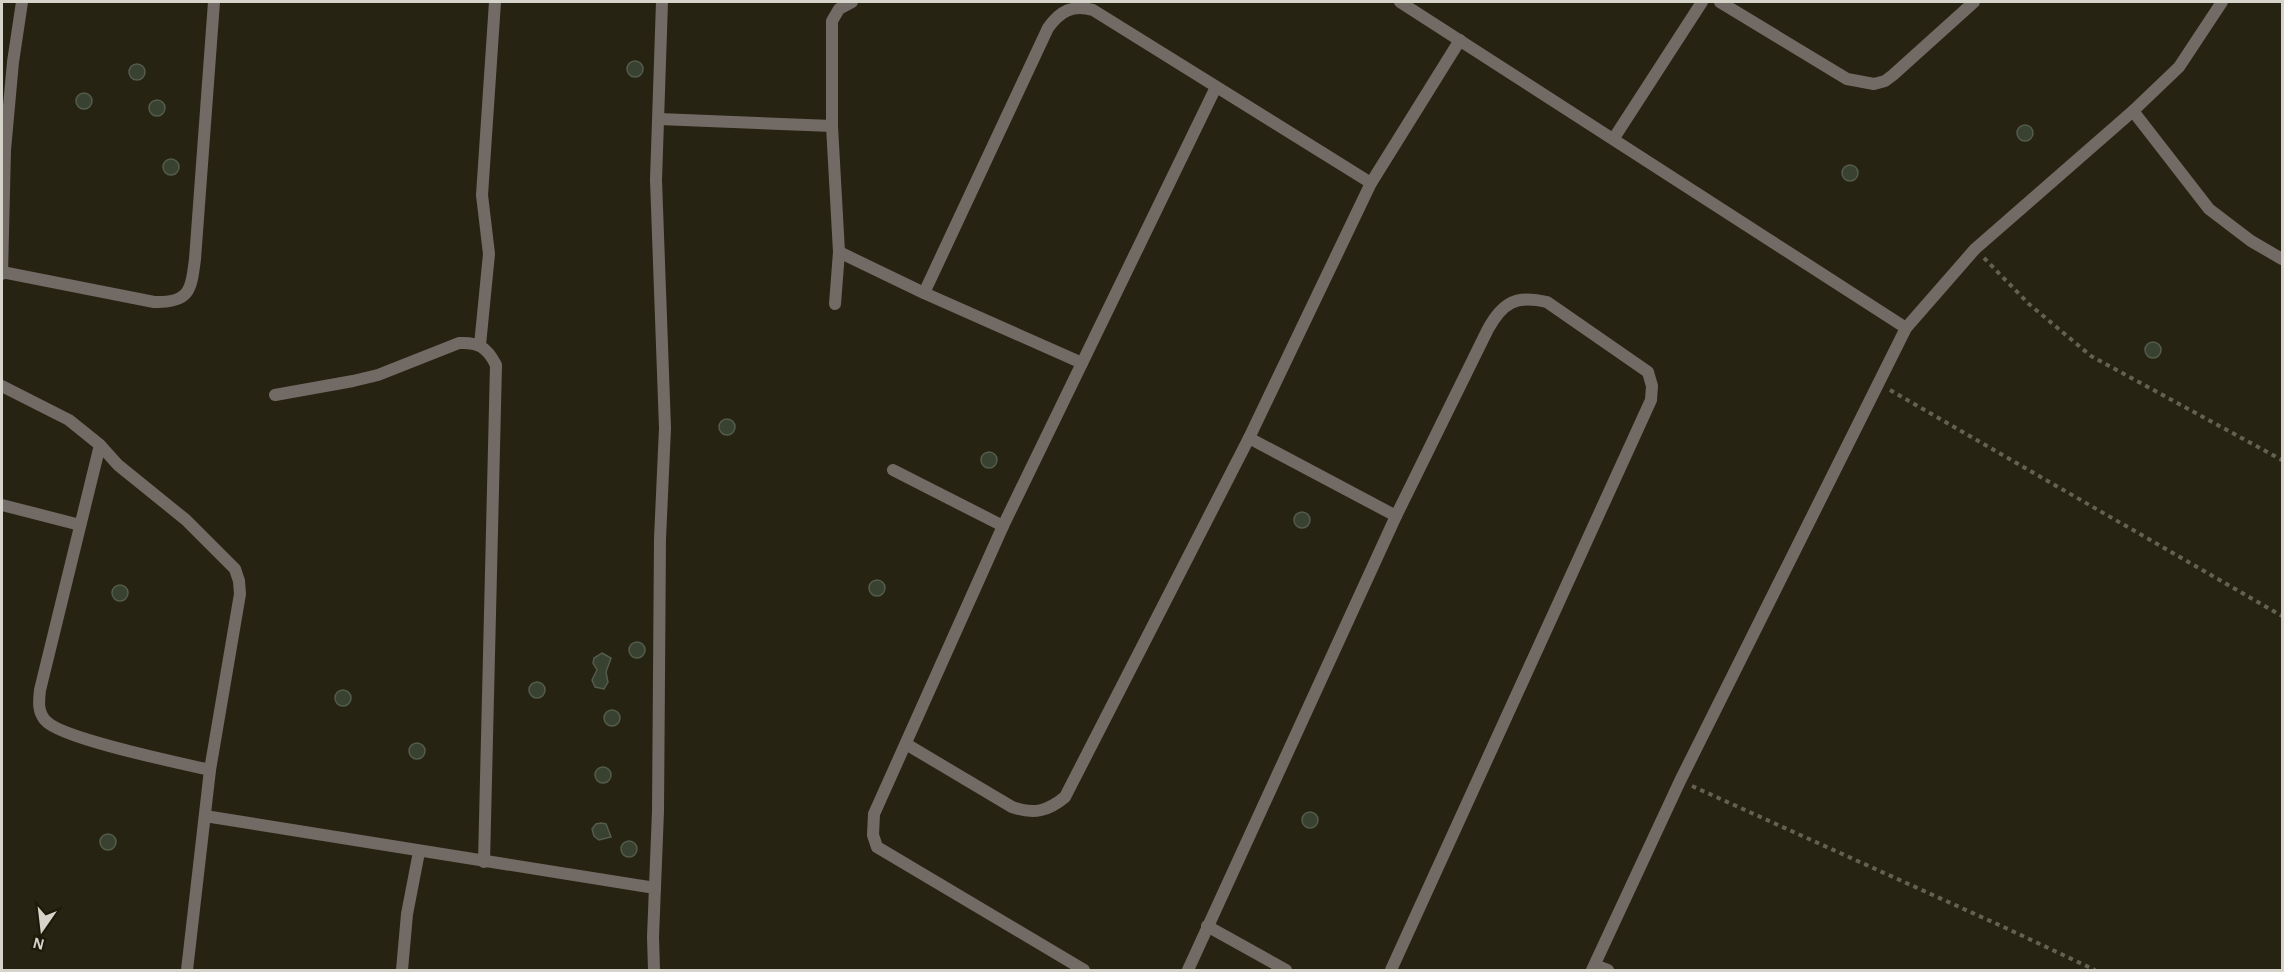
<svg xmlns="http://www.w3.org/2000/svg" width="2284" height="972" viewBox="0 0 2284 972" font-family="'Alegreya Sans',sans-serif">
	<rect width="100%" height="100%" fill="#272313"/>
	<g fill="#394131" stroke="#545c4b" stroke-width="1.5">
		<circle cx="635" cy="69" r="8"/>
		<circle cx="137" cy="72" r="8"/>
		<circle cx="84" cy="101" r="8"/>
		<circle cx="157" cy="108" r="8"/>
		<circle cx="2025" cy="133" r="8"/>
		<circle cx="171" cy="167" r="8"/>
		<circle cx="1850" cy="173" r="8"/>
		<circle cx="2153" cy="350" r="8"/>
		<circle cx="727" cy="427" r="8"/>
		<circle cx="989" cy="460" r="8"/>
		<circle cx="1302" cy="520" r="8"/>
		<circle cx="877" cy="588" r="8"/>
		<circle cx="120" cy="593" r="8"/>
		<circle cx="637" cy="650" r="8"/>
		<path d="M 602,653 L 611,658 L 606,672 L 608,682 L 604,689 L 595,687 L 592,680 L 597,670 L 593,663 L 594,658 Z"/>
		<circle cx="537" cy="690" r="8"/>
		<circle cx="343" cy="698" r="8"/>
		<circle cx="612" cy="718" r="8"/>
		<circle cx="417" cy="751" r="8"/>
		<circle cx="603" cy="775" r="8"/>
		<circle cx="1310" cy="820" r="8"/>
		<path d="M 601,823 L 606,824 L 611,837 L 599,840 L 594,836 L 592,829 L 596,824 Z"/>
		<circle cx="108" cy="842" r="8"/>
		<circle cx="629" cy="849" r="8"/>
	</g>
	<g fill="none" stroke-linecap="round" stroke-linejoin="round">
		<g stroke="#646153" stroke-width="4" stroke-dasharray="4.5 4.5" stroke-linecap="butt">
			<path d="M 1984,258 L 2029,304 L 2091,356 L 2282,460"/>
			<path d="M 1890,390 L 2282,616"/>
			<path d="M 1692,786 L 2008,929 L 2095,970"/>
		</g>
		<g stroke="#726b65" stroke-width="12">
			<path d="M 1400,2 L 1906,328"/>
			<path d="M 1720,2 L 1847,79 L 1874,84 L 1885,81 L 1893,75 L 1974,2"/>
			<path d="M 2133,111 L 2209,209 L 2251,241 L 2282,259"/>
			<path d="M 659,119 L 832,126"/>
			<path d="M 1614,138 L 1702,2"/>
			<path d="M 839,252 L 924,293 L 1082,363"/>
			<path d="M 2,272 L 154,302 C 190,303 191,290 195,259 L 214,2"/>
			<path d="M 2,274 L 5,150 L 13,62 L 22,2"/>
			<path d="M 924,293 L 1048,28 C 1060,11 1073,4 1093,10 L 1371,183"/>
			<path d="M 835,304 L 839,252 L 832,126 L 832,21 L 839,9 L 852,2"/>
			<path d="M 480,345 L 489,254 L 482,195 L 495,2"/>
			<path d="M 2,386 L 69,420 L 100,445 L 118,465 L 186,520 L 235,569 L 239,581 L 240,594 L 210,770 L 187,970"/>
			<path d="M 275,395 L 353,381 L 378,375 L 459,343 C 478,342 487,347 496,365 L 484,862"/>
			<path d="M 1249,438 L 1396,516"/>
			<path d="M 100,445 L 40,690 C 39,700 37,712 46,721 C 62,739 180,763 210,770"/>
			<path d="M 893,470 L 1003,526"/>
			<path d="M 2,505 L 80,525"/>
			<path d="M 906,744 L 1012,807 C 1034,815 1048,811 1065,797 L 1249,438 L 1371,183 L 1460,40"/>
			<path d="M 205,816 L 655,888"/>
			<path d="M 1207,926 L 1286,970"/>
			<path d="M 1595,965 L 1608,970"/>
			<path d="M 402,970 L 407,914 L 419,852"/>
			<path d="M 654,970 L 653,937 L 658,811 L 660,539 L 665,428 L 656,180 L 662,2"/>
			<path d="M 1084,970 L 877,847 L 873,835 L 874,814 L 1003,526 L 1216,87"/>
			<path d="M 1188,970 L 1396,516 L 1488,329 C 1503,302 1516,295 1547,302 L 1648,372 L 1652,386 L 1651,400 L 1391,970"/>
			<path d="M 1592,970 L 1680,781 L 1906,328 L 1975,249 L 2133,111 L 2179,67 L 2222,2"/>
		</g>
	</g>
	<rect width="2284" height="972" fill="none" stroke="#d6d4ca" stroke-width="6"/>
	<g transform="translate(42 930) rotate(194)" stroke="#1e1a0a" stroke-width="4.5" paint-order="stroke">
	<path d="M0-4.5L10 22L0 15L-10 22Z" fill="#d6d4ca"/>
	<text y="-9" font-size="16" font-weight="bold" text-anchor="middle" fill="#d6d4ca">N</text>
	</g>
</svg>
